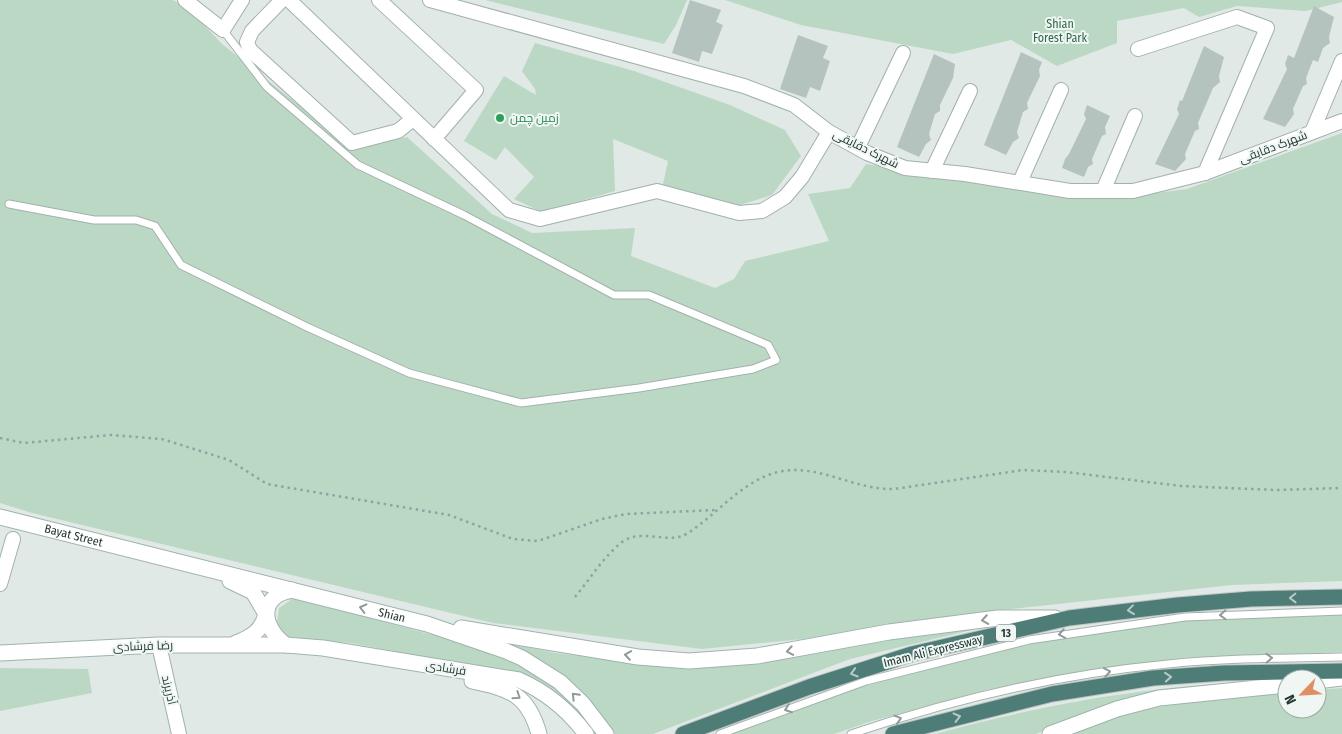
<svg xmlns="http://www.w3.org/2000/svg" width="1342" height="734" viewBox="0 0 1342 734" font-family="'Fira Sans Condensed',Cairo,sans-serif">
	<rect width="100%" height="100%" fill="#e0e9e5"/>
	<g fill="#bbd8c5">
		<path d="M 0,0 L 173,0 L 190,10 L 222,44 L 354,149 L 407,137 L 492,214 L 532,233 L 635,228 L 631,256 L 715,288 L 734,279 L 745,261 L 829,241 L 808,194 L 850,188 L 866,164 L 1041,191 L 1119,198 L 1187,189 L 1342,133 L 1342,581 L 1232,585 L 992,611 L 803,639 L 702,649 L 493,623 L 32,513 L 0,503 Z"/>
		<path d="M 485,0 L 687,0 L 676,25 L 664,44 Z"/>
		<path d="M 725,0 L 1342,0 L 1342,2 L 1306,11 L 1237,6 L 1199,17 L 1184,8 L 1117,21 L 1117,43 L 1057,66 L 1011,40 L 953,54 L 801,25 Z"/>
		<path d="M 535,43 L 634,71 L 730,105 L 785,130 L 801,156 L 772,195 L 718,212 L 660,198 L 668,161 L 613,139 L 615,191 L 542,212 L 514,199 L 534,177 L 505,147 L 496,160 L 464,141 L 504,76 L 536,95 L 535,89 L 522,71 Z"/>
		<path d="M 292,599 L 298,599 L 459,642 L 522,664 L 560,691 L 587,718 L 597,734 L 592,734 L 559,697 L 470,666 L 351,643 L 289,637 L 284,635 L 277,623 L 279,608 Z"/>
		<path d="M 1342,613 L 1342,652 L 1201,658 L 1117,667 L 990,689 L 872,721 L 834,734 L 728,734 L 876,681 L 1003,648 L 1070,636 L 1184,620 Z"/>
		<path d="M 1001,623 L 850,659 L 653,734 L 614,734 C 575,678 550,661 486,639 L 556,653 L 666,666 L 759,663 L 916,635 Z"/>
		<path d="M 0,668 L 88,669 L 92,693 L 0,711 Z"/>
		<path d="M 1279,681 L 1107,707 L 1036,734 L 935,734 C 1016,712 1097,695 1181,687 C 1213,683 1246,683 1279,681 Z"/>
		<path d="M 1342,688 L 1342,734 L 1069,734 L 1112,716 L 1163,702 L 1287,692 L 1287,709 L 1317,709 L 1317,690 Z"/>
	</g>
	<g fill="#b5c3bf">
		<path d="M 690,0 L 721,10 L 716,22 L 723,25 L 712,54 L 702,51 L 699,62 L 672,53 Z"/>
		<path d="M 1314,6 L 1334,17 L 1329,37 L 1330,43 L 1323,48 L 1318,62 L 1313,60 L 1306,78 L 1307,84 L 1303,86 L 1293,109 L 1294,114 L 1285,127 L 1263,119 L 1287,69 L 1285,64 L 1288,55 L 1294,58 Z"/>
		<path d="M 798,35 L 828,46 L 823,58 L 830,61 L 820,91 L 810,87 L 806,98 L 780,89 Z"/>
		<path d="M 1204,46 L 1224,57 L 1219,76 L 1220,82 L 1213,88 L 1198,123 L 1199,129 L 1195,131 L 1185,154 L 1186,159 L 1175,171 L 1155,164 L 1179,114 L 1177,109 L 1180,100 L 1182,101 Z"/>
		<path d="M 1021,52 L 1042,62 L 1039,70 L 1040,76 L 1027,103 L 1028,109 L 1023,112 L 1017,132 L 1019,138 L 1013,142 L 1006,155 L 984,145 Z"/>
		<path d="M 934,54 L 955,64 L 953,78 L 940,105 L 940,111 L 935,114 L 929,134 L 931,140 L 926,144 L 919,157 L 897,147 Z"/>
		<path d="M 1087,105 L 1110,116 L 1105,127 L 1106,134 L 1102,136 L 1092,159 L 1093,164 L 1088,167 L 1084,177 L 1062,168 L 1065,159 L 1069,154 L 1086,119 L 1084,114 Z"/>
	</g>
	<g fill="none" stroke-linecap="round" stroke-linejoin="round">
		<defs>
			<g id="service">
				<path d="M 9,204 L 94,220 L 136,220 L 155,226 L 181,265 L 307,327 L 409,373 L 521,403 L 639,388 L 753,369 L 776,360 L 768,345 L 649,295 L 614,295 L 464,215 L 358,165 L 267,87 L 223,30"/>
				<path d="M 720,734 L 866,681 L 1029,640 L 1185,617 L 1342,611"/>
				<path d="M 851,734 C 954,699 1061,674 1168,664 C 1226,658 1284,658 1342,657"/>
			</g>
			<g id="minor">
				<path d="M 185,0 L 223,30 L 242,0"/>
				<path d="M 282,0 L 252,31 L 247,42 L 250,50 L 352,143 L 398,131 L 413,119"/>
				<path d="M 289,0 L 509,210 L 540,219 L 657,191 L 739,213 L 762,211 L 785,197 L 802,177 L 829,132"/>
				<path d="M 379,0 L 476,90 L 434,139"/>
				<path d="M 430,0 L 744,86 L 794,105 L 829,132 L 867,153 L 905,168 L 965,174 L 1070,191 L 1133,191 L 1205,173 L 1342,121"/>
				<path d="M 1138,49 L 1237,17 L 1267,28 L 1205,173"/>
				<path d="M 1312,132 L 1342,61"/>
				<path d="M 858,147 L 903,53"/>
				<path d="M 932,171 L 970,91"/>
				<path d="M 1020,182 L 1061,90"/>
				<path d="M 1103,191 L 1135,116"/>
				<path d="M 0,584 L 13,539"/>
				<path d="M 159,645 L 179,734"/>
			</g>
			<g id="secondary">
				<path id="s1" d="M 0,517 L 427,624 L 506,651 L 522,658 L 560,682 L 583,704 L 606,734"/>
				<path d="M 230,581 L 253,592 L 266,614 C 262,631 251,637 236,643"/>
				<path d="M 461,628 L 638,657 L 689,661 L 757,656 L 889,632 L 998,618 L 1055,618"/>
				<path d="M 286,645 C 262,628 257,596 292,590"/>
				<path d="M 0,653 L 159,645 L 286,645 L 323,648 L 519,680 C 546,692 568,710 586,734"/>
				<path d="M 472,681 C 510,689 528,694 539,734"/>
				<path d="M 1317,681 L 1342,678"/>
				<path d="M 1050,734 L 1117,709 L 1159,698 L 1287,685"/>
			</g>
			<g id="trunk">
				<path d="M 683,734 L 809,687 L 912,654 L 1069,618 L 1178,605 L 1251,599 L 1342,597"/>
				<path d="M 893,734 L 1052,694 L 1153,678 L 1224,673 L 1342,671"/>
			</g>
		</defs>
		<use href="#service" stroke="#a3b0ac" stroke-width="9"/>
		<use href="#minor" stroke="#a3b0ac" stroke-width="16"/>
		<use href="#secondary" stroke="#a0b3ae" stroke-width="17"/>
		<use href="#trunk" stroke="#bdc3c2" stroke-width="17"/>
		<g stroke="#83a9a0" stroke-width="2.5" stroke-dasharray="2.5 4" stroke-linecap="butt">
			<path d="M 0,438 L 24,443 L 111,435 L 162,439 L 229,460 L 267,484 L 449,515 L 513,539 L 538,541 L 602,519 L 626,514 L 715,510"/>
			<path d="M 575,597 C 590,579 604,556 622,542 C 643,527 669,546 688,533 C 718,514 745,477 783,471 C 821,465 855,490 894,489 L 1023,470 L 1066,472 L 1181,486 L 1276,490 L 1342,488"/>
		</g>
		<use href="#service" stroke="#fff" stroke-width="7"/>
		<use href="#minor" stroke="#fff" stroke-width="14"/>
		<use href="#secondary" stroke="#fff" stroke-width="15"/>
		<use href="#trunk" stroke="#4e7c76" stroke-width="15"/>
	</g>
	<defs><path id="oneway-chevron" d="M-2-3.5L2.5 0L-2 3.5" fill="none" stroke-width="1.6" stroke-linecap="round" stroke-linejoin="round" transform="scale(1.25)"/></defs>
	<g stroke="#b7cbc7">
		<use href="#oneway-chevron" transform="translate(1293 598) rotate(179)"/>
		<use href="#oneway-chevron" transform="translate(1131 610) rotate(173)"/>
		<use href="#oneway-chevron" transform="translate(854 673) rotate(163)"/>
		<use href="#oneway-chevron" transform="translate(1168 677) rotate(-5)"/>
		<use href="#oneway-chevron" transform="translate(957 717) rotate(-14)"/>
	</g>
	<g stroke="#909b99">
		<use href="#oneway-chevron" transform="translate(363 608) rotate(-166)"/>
		<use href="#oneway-chevron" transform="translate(1223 615) rotate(177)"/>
		<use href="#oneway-chevron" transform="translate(985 620) rotate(171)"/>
		<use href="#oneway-chevron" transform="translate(1062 634) rotate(170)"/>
		<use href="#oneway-chevron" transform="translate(790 651) rotate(170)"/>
		<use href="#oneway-chevron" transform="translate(628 655) rotate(-171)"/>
		<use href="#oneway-chevron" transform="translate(1269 658) rotate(-3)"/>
		<use href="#oneway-chevron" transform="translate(1107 672) rotate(-10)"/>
		<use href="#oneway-chevron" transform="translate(517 696) rotate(34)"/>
		<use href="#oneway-chevron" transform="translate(575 696) rotate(-135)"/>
		<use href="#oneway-chevron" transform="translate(788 709) rotate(160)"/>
		<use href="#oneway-chevron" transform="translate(898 719) rotate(-17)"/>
	</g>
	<circle fill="#2e9e5b" stroke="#eff6f3" stroke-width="2" cx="500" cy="118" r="5"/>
	<g text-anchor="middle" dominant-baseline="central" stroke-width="4" stroke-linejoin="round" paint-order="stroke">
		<rect fill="#eff6f3" stroke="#60706d" stroke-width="1" x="996" y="624.5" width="20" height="17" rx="4"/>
		<g font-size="11" font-weight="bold" fill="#223733">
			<text x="1006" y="633">13</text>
		</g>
		<g font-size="12" fill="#31694c" stroke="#eff6f3">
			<text x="1060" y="24">Shian<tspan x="1060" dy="14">Forest Park</tspan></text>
		</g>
		<g font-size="12" fill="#27864d" stroke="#eff6f3" text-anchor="start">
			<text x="510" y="118">زمین چمن</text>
		</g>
		<g font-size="12" fill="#223733" stroke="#eff6f3">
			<text transform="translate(1273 147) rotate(-21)">شهرک دقایقی</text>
			<text transform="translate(866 149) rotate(26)">شهرک دقایقی</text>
			<text stroke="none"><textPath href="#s1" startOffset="76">Bayat Street</textPath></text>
			<text stroke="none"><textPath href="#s1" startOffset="404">Shian</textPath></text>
			<text transform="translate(143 646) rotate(-2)">رضا فرشادی</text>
			<text transform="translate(933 651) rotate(-14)">Imam Ali Expressway</text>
			<text transform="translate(446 668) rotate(9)">فرشادی</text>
			<text transform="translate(169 690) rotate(77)">آذرپرند</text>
		</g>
	</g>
	<g transform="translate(1302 694) rotate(245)"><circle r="24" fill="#eff6f3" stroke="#9daaa6"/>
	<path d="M0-4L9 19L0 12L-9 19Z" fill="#e28e65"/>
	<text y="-8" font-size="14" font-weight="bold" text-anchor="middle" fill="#223733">N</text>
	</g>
</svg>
